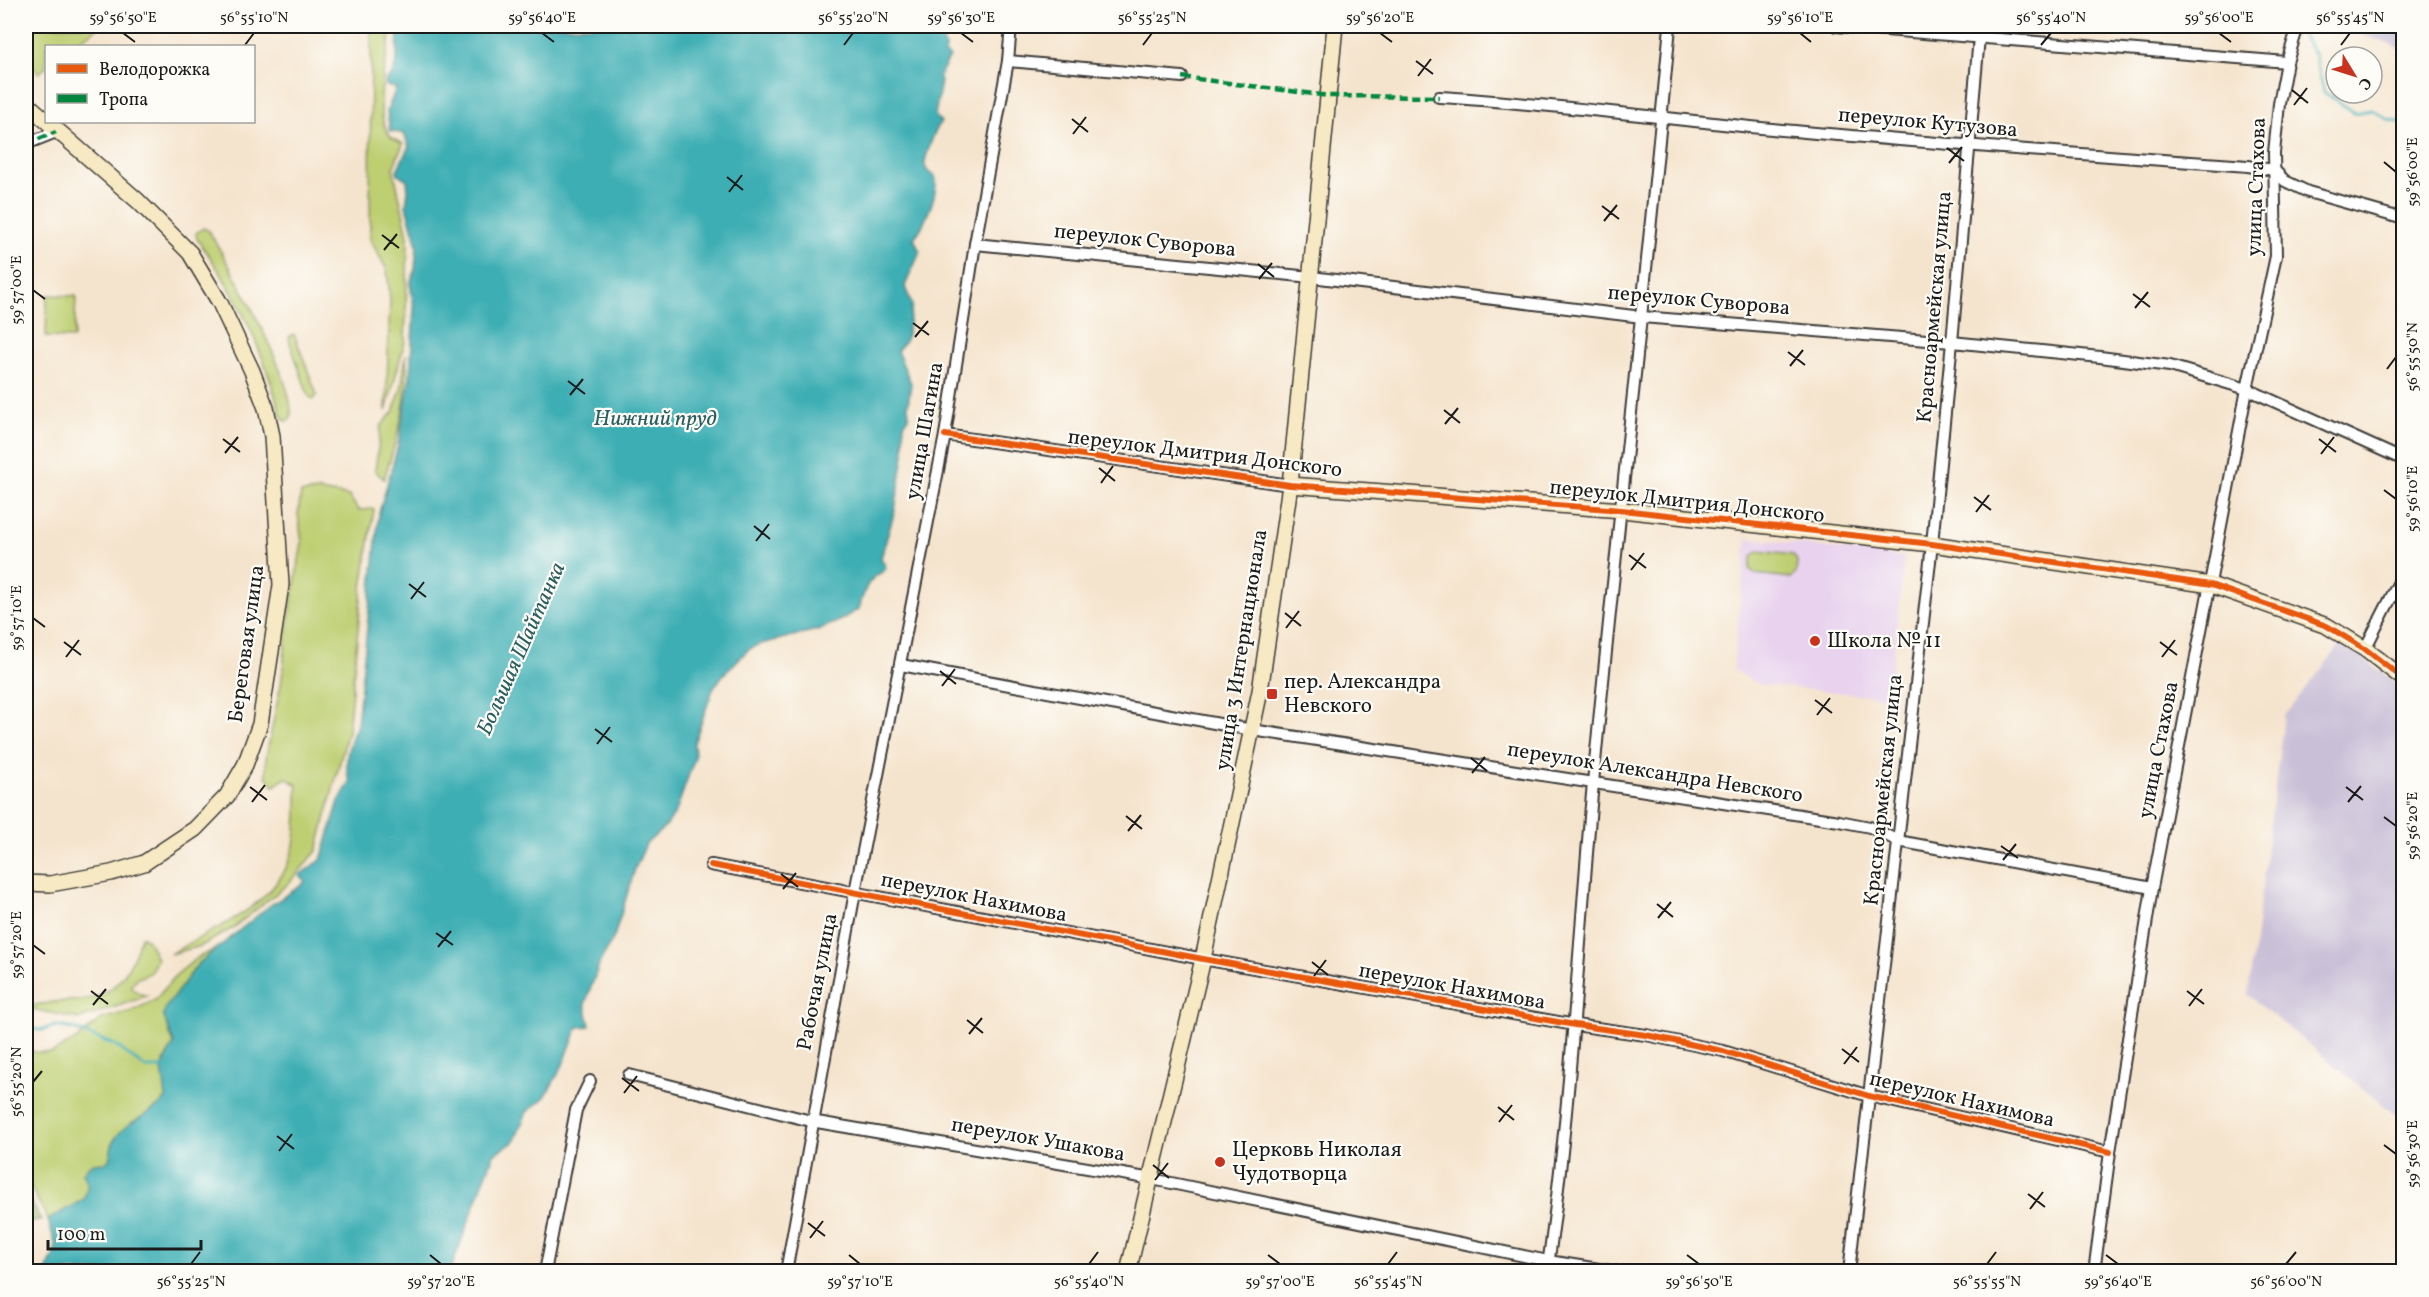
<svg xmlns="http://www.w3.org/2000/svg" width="2429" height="1297" viewBox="0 0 2429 1297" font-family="Vollkorn,serif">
	<rect width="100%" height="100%" fill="#fdfcf7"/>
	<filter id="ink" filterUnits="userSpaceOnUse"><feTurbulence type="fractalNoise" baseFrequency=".0167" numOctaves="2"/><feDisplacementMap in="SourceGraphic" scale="12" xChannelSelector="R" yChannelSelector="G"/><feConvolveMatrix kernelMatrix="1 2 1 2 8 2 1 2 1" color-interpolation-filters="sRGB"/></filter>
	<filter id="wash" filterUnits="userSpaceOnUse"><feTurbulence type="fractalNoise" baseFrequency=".008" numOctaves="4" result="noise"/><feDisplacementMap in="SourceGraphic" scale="24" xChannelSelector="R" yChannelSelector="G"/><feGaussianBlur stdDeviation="1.35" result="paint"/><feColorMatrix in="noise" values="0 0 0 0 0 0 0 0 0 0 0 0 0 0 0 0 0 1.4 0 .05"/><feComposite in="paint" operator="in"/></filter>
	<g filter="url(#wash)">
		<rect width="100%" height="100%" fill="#f5e4cd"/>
		<path fill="#e8d2ee" d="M 1747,538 L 1904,557 L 1889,697 L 1761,685 L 1733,670 Z"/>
		<g fill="#c9bfd7">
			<path d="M 2338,26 L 2403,26 L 2403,49 Z"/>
			<path d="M 2343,642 L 2403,689 L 2403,1121 L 2248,995 L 2284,716 Z"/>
		</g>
		<g fill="#becf72" stroke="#6d7647" stroke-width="1.5">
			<path d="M 26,26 L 100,26 L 73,46 L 46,46 L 46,67 L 39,73 L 26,63 Z"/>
			<path d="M 371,26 L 392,26 C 388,54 370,114 391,137 C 394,140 400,142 403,144 L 393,168 L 408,236 L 405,341 L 386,411 L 390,300 L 387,270 L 370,239 Z"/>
			<path d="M 203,228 L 208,230 C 227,260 301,391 290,420 L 286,421 L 281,416 C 264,352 237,292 197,239 L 196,233 Z"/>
			<path d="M 47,295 L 76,296 L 74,338 L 46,337 Z"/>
			<path d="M 294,334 L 317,395 L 313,400 L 308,395 L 290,343 L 289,337 Z"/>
			<path d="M 406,354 C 410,397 397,439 384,479 L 375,471 L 381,426 L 393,412 L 401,390 Z"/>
			<path d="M 319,491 L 349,496 L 358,510 L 374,509 L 362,588 L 348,731 L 317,851 L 288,884 L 233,928 L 201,946 L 170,954 C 217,926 282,905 294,845 C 298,825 297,805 297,785 L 286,778 L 274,786 L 266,776 L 266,757 L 282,679 L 287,628 L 302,543 L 298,514 L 301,493 Z"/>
			<path d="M 1758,551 L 1793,555 L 1797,561 L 1796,573 L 1791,578 L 1755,574 L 1750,569 L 1752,557 Z"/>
			<path d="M 141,936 L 148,940 L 157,959 L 150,973 L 136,979 L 131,986 L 138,993 L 147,996 L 80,1019 L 26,1008 C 31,1005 40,1004 48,1003 C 59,1001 69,1001 81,1000 C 117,997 132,967 141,936 Z"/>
			<path d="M 219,947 L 198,964 L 166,1007 L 169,1033 L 174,1043 L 164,1061 L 166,1098 L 160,1105 L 121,1132 L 113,1141 L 109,1160 L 87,1180 L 87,1193 L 84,1199 L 48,1220 L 26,1178 L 26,1049 L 35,1052 L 52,1053 L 76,1040 L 101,1019 L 132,1011 L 155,1000 L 176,975 L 197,958 Z"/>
		</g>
		<path fill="#96b264" stroke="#596740" stroke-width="1.5" d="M 26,1191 L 41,1220 L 26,1222 Z"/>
		<path fill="#3daeb4" stroke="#2c6568" stroke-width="1.5" d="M 398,26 L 927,26 L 932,34 L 940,36 L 946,47 L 945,53 L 950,57 L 939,76 L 941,81 L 935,115 L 941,122 C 935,131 932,138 929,148 C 925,160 920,170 935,176 C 940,190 924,227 914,238 L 920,252 L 905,286 L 912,305 L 906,340 L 897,351 L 911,383 L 908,406 L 909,416 L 904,424 L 904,455 L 895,510 L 881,558 L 886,567 L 884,571 C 866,579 864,592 859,609 L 837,622 L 817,630 L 761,644 L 749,649 L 723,675 L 713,689 L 694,743 L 695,757 L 676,812 L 666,826 L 646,844 L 635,869 L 614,937 L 600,962 L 585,1004 L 590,1026 L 578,1027 L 562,1067 L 545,1097 L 527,1112 L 514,1142 L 494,1154 L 450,1271 L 46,1271 L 55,1252 L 55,1243 L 48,1220 L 84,1199 L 88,1184 L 83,1173 C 89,1165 93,1160 103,1164 L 109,1160 C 111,1154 111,1146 114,1141 C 124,1120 153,1116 166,1098 L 162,1068 L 174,1043 L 163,1015 L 166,1007 L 198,964 L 269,906 L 302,885 L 305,881 L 299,875 L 321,860 L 339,801 L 350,782 C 343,761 348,746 357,725 L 379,513 L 398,446 L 410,377 L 414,307 L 410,284 L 415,269 L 417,245 L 406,206 L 408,190 L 407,180 L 398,174 L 397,170 L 409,146 L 404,134 L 390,131 L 387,111 L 396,88 L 387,86 L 385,82 L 393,73 L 397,60 Z"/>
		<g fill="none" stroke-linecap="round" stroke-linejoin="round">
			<g stroke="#3daeb4" stroke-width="3">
				<path d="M 2284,26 L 2287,30"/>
				<path d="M 2302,36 L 2315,55 L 2324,92 L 2354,113 L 2372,110 L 2389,120 L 2404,123"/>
				<path d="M 26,1029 L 41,1030 L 56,1026 L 74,1029 L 115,1045 L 146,1068 L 162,1068"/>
			</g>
		</g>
	</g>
	<g filter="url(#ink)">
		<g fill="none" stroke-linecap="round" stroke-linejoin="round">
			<defs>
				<g id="street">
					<path d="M 1836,26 L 2287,62"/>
					<path d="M 1008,61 L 1182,77"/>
					<path d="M 1439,97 C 1554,104 1668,119 1782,130 C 1937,144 2093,155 2248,166 L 2274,170 L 2285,181 L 2308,192 L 2404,219"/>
					<path d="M 26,144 L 56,132"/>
					<path d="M 975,244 L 1311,277 L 1642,317 L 1952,342 L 2100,357 L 2170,366 L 2247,389 L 2404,460"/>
					<path d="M 945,435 L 1290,485"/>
					<path d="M 2365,649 L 2404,572"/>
					<path d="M 901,665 L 1252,730 L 1839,821 L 1870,827 L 1898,841 L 2152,888"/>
					<path d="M 711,865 L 1203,959 L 1575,1025 L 1646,1035 L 1723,1051 L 1869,1096 L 2110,1152"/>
					<path d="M 629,1075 L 811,1121 L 1152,1179 L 1548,1261 L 1618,1272"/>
					<path d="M 545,1272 L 576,1110 L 590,1081"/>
					<path d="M 786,1272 L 855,892 L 945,435 L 975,244 L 1008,61 L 1011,26"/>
					<path d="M 1547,1272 C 1571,1110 1578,946 1593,783 C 1617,530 1647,278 1670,26"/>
					<path d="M 1849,1272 L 1932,544 L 1952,342 L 1980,26"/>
					<path d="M 2094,1272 L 2110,1152 L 2152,888 L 2247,389 L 2276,256 L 2274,153 L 2279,104 L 2287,62 L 2298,26"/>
				</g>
				<g id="secondary">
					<path d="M 26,103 L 138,201 L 190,253 L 220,303 L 252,371 L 266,408 L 272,436 L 281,585 L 260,724 L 245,765 L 227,796 L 195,829 L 144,863 L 111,873 L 50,884 L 26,883"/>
					<path d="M 1290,485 L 1622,510 L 1932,544 L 2211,585 L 2327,626 L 2365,649 L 2404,679"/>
					<path d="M 1128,1272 L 1203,959 L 1260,691 L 1290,485 L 1335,26"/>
				</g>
			</defs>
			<use href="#street" stroke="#3d3a37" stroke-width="14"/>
			<use href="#secondary" stroke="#3d3a37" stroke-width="18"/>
			<use href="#street" stroke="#fff" stroke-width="10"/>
			<use href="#secondary" stroke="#f6e9c3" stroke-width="15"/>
			<g stroke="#00873e" stroke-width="4.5" stroke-dasharray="9 4.5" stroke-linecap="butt">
				<path d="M 1182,77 L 1329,96 L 1439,97"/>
				<path d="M 26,144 L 56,132"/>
			</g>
			<defs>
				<g id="cycleway">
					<path d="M 945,435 L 1290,485 L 1622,510 L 1932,544 L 2211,585 L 2327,626 L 2365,649 L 2404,679"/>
					<path d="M 711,865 L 1203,959 L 1575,1025 L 1646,1035 L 1723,1051 L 1869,1096 L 2110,1152"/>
				</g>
			</defs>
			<use href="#cycleway" stroke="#fdfcf7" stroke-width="10"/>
			<use href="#cycleway" stroke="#e8590c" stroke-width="6"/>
		</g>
	</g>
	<path fill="none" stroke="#1c1c1c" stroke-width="2" d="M 123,33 L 135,42M 542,33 L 554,42M 961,33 L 973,42M 1380,33 L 1392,42M 1800,33 L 1811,42M 2219,33 L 2231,42M 245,45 L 254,33M 844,45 L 853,33M 1143,45 L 1152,33M 2041,45 L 2051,33M 2341,45 L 2350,33M 1416,61 L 1433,74M 1418,76 L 1431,59M 2292,90 L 2308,103M 2294,105 L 2307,88M 1072,119 L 1088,132M 1073,134 L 1086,117M 1947,148 L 1964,161M 2384,162 L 2396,172M 1949,163 L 1962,147M 727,177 L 743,190M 729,192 L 742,175M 1602,206 L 1619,219M 1604,221 L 1617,205M 382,235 L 399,248M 384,250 L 397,234M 1258,264 L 1274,277M 1259,279 L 1272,263M 33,290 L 45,299M 2133,294 L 2150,307M 2135,308 L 2148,292M 913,323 L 929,335M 915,337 L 928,321M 1788,352 L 1805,365M 1790,366 L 1803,350M 2387,369 L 2396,357M 568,381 L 585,394M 570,395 L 583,379M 1444,410 L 1460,423M 1445,424 L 1458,408M 223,439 L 240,452M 2319,439 L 2336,452M 225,453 L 238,437M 2321,454 L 2334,437M 1099,468 L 1115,481M 1101,483 L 1113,466M 2384,490 L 2396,499M 1974,497 L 1991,510M 1976,512 L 1989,495M 754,526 L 770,539M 756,541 L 769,524M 1629,555 L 1646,568M 1631,570 L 1644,553M 409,584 L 426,597M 411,599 L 424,582M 1285,613 L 1301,626M 33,618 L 45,627M 1286,628 L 1299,611M 64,642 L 81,655M 2160,642 L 2177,655M 66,657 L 79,640M 2162,657 L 2175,640M 940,671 L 956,684M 942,686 L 955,669M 1815,700 L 1832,713M 1817,715 L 1830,698M 595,729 L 612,742M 597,744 L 610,727M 1471,758 L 1487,771M 1472,773 L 1485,757M 250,787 L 267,800M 2346,787 L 2363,800M 252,802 L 265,785M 2348,802 L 2361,786M 1126,816 L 1142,829M 2384,817 L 2396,826M 1128,831 L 1141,815M 2001,846 L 2018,858M 2003,860 L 2016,844M 781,874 L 798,887M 783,889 L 796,873M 1657,904 L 1673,917M 1658,918 L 1671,902M 436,933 L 453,945M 33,945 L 45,954M 438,947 L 451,931M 1312,962 L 1328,975M 1314,976 L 1326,960M 91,991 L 108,1004M 2187,991 L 2204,1004M 93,1005 L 106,989M 2189,1006 L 2202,989M 967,1020 L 983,1033M 969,1034 L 982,1018M 1842,1049 L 1859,1062M 1844,1064 L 1857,1047M 622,1078 L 639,1091M 33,1082 L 42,1071M 624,1093 L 637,1076M 1498,1107 L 1514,1120M 1499,1122 L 1512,1105M 277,1136 L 294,1149M 2384,1145 L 2396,1154M 279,1151 L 292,1134M 1153,1165 L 1169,1178M 1155,1180 L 1168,1163M 2028,1194 L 2045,1207M 2030,1209 L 2043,1192M 808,1223 L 825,1236M 810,1238 L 823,1221M 430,1255 L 441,1264M 849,1255 L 860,1264M 1268,1255 L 1280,1264M 1687,1255 L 1699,1264M 2106,1255 L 2118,1264M 191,1264 L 200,1252M 1089,1264 L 1098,1252M 1388,1264 L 1397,1252M 1987,1264 L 1996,1252M 2286,1264 L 2296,1252"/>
	<g fill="#c8321e" stroke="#fdfcf7" stroke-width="2">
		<circle cx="1815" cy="641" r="6"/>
		<rect x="1266" y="688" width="12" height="12" rx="3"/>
		<circle cx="1220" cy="1162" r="6"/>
	</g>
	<g text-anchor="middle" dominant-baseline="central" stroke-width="4.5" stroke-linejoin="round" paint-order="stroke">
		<g font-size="21" fill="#1c1c1c" stroke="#fdfcf7">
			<text transform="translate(1928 123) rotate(5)">переулок Кутузова</text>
			<text transform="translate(2257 187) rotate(-88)">улица Стахова</text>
			<text transform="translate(1145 241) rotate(6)">переулок Суворова</text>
			<text transform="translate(1699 301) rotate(5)">переулок Суворова</text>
			<text transform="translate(1935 307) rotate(-85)">Красноармейская улица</text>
			<text transform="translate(925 431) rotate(-80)">улица Шагина</text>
			<text transform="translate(1205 454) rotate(7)">переулок Дмитрия Донского</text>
			<text transform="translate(1687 502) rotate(6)">переулок Дмитрия Донского</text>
			<text transform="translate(247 644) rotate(-82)">Береговая улица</text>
			<text transform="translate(1242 650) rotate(-81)">улица 3 Интернационала</text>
			<text transform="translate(2159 750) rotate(-79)">улица Стахова</text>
			<text transform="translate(1655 773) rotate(9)">переулок Александра Невского</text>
			<text transform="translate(1884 790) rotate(-84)">Красноармейская улица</text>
			<text transform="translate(974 898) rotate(11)">переулок Нахимова</text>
			<text transform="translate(818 982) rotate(-79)">Рабочая улица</text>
			<text transform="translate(1452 987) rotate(10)">переулок Нахимова</text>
			<text transform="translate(1962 1100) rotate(13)">переулок Нахимова</text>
			<text transform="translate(1038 1140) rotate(10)">переулок Ушакова</text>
		</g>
		<g font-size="21" fill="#1c1c1c" stroke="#fdfcf7" text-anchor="start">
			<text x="1827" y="641">Школа № 11</text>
			<text x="1284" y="682">пер. Александра<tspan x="1284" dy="24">Невского</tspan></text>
			<text x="1232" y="1150">Церковь Николая<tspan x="1232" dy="24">Чудотворца</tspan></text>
		</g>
		<g font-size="22" font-style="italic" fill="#2b5e60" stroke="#fdfcf7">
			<text x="655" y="419">Нижний пруд</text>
			<text transform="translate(522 649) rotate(-66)">Большая Шайтанка</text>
		</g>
	</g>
	<rect width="2429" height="1297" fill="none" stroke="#fdfcf7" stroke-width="66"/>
	<rect x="45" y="45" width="210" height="78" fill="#fdfcf7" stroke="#a3a29f" stroke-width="1.5"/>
	<rect x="57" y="64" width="30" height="9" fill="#e8590c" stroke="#a3a29f" stroke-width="1.5"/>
	<text x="99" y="75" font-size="18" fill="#1c1c1c">Велодорожка</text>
	<rect x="57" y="94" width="30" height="9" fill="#00873e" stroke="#a3a29f" stroke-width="1.5"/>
	<text x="99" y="105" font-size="18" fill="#1c1c1c">Тропа</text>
	<g transform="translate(2354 75) rotate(128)"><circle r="28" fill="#fdfcf7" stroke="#a3a29f" stroke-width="1.5"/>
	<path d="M0-4.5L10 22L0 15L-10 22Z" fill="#c8321e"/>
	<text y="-9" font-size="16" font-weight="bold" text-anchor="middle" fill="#1c1c1c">С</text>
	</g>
	<path d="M48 1240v9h153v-9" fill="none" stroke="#1c1c1c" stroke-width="3"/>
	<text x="57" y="1240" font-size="18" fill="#1c1c1c" stroke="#fdfcf7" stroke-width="4.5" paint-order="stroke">100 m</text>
	<rect x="33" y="33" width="2363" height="1231" fill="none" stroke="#1c1c1c" stroke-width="2"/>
	<g font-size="15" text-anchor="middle" fill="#1c1c1c">
		<text x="123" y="22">59°56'50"E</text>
		<text x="254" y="22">56°55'10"N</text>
		<text x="542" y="22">59°56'40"E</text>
		<text x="853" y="22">56°55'20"N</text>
		<text x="961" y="22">59°56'30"E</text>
		<text x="1152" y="22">56°55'25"N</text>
		<text x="1380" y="22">59°56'20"E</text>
		<text x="1800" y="22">59°56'10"E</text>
		<text x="2051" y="22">56°55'40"N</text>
		<text x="2219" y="22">59°56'00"E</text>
		<text x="2350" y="22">56°55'45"N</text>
		<text transform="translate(2412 172) rotate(-90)" y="5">59°56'00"E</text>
		<text transform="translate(16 290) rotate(-90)" y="5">59°57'00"E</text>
		<text transform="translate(2412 357) rotate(-90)" y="5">56°55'50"N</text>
		<text transform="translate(2412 499) rotate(-90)" y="5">59°56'10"E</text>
		<text transform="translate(16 618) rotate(-90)" y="5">59°57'10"E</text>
		<text transform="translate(2412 826) rotate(-90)" y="5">59°56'20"E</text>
		<text transform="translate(16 945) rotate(-90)" y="5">59°57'20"E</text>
		<text transform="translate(16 1082) rotate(-90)" y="5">56°55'20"N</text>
		<text transform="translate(2412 1154) rotate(-90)" y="5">59°56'30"E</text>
		<text x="191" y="1286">56°55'25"N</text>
		<text x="441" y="1286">59°57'20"E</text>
		<text x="860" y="1286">59°57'10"E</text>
		<text x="1089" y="1286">56°55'40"N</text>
		<text x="1280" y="1286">59°57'00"E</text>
		<text x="1388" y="1286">56°55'45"N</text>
		<text x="1699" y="1286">59°56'50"E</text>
		<text x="1987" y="1286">56°55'55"N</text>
		<text x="2118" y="1286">59°56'40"E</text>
		<text x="2286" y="1286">56°56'00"N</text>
	</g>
</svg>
